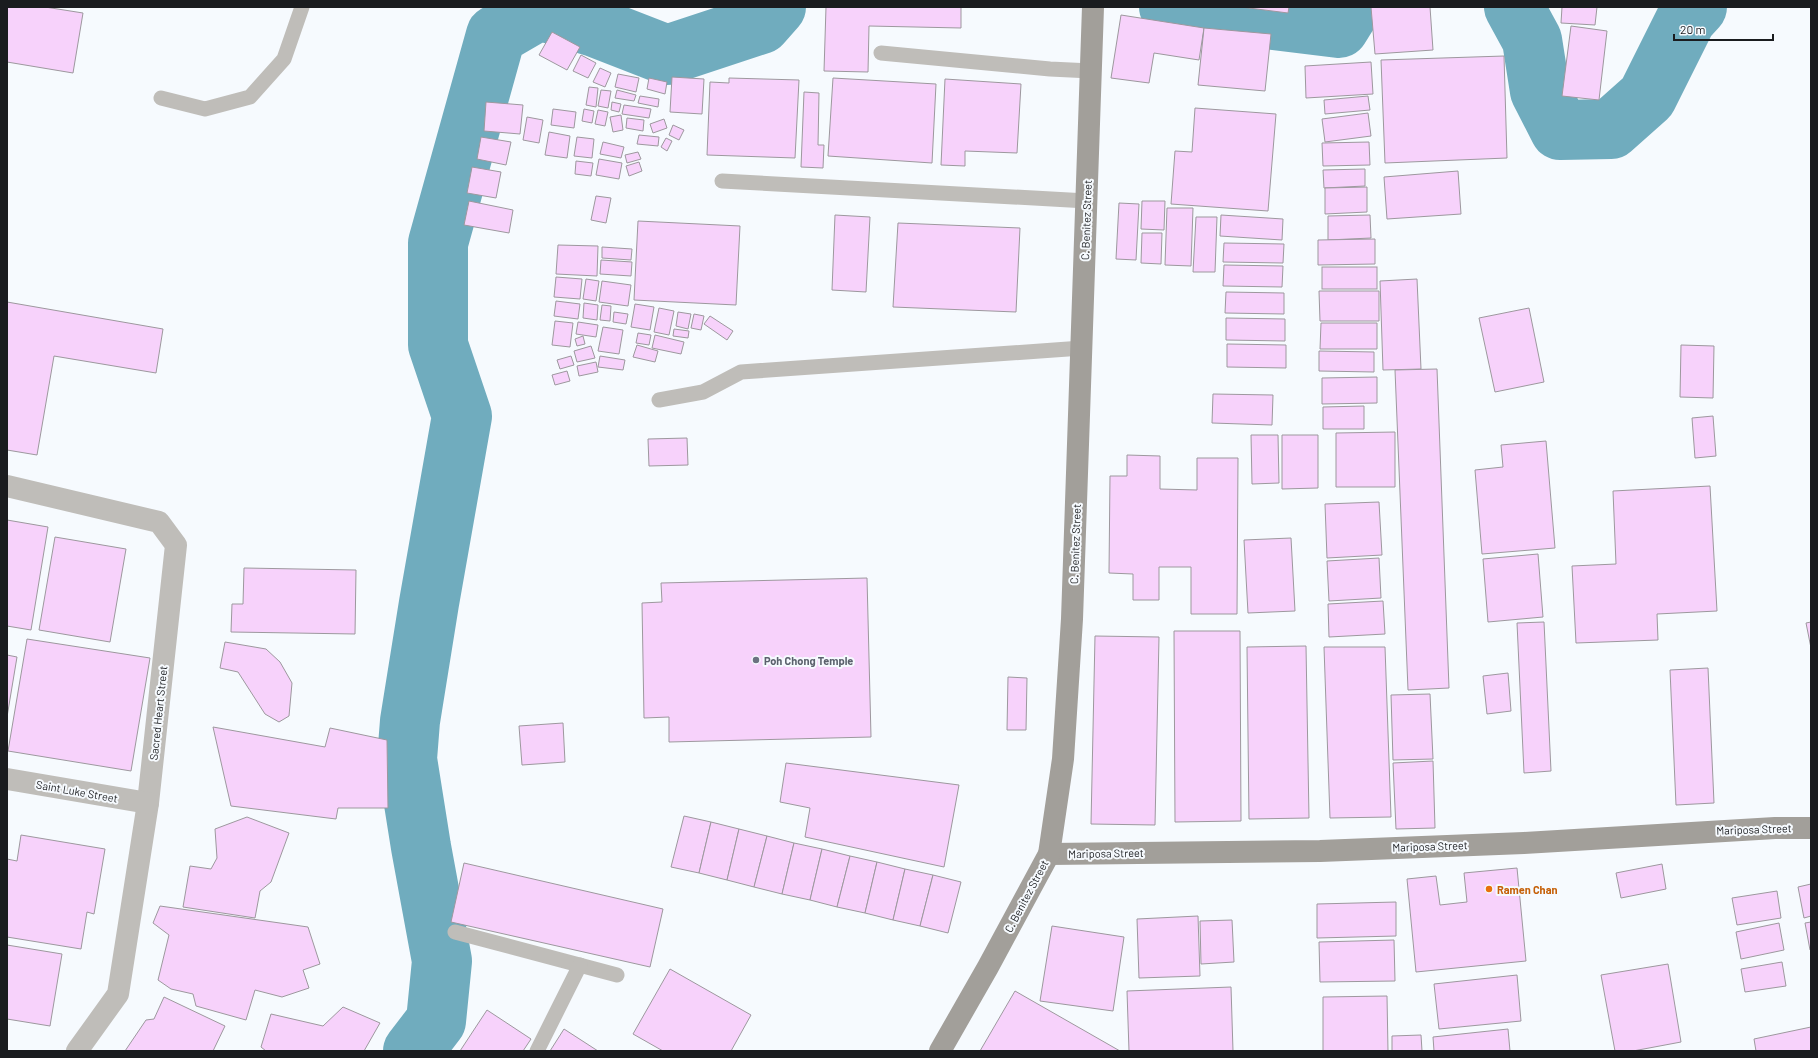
<svg xmlns="http://www.w3.org/2000/svg" width="1818" height="1058" viewBox="0 0 1818 1058" font-family="Barlow,sans-serif">
	<rect width="100%" height="100%" fill="#f6fafe"/>
	<g fill="none" stroke-linecap="round" stroke-linejoin="round">
		<g stroke="#70acbe" stroke-width="60">
			<path d="M 1169,7 L 1339,28 L 1352,7"/>
			<path d="M 1514,7 L 1532,40 L 1540,91 L 1560,130 L 1611,129 L 1647,97 L 1686,19 L 1697,7"/>
			<path d="M 413,1051 L 436,1021 L 442,961 L 421,847 L 407,759 L 410,721 L 429,603 L 462,416 L 438,345 L 438,243 L 496,35 L 539,10 L 595,27 L 667,55 L 761,24 L 776,7"/>
		</g>
	</g>
	<g fill="#f7d2fb" stroke="#9d989e">
		<path d="M 7,7 L 45,7 L 83,13 L 73,73 L 7,62 Z"/>
		<path d="M 826,7 L 961,7 L 961,28 L 869,26 L 868,72 L 824,71 Z"/>
		<path d="M 1241,7 L 1289,7 L 1288,13 Z"/>
		<path d="M 1371,7 L 1430,7 L 1433,50 L 1375,54 Z"/>
		<path d="M 1562,7 L 1597,7 L 1595,25 L 1561,23 Z"/>
		<path d="M 1121,15 L 1204,28 L 1199,60 L 1154,53 L 1149,83 L 1111,78 Z"/>
		<path d="M 1571,26 L 1607,31 L 1599,100 L 1562,96 Z"/>
		<path d="M 1204,28 L 1271,34 L 1265,91 L 1198,85 Z"/>
		<path d="M 552,32 L 580,47 L 567,70 L 539,55 Z"/>
		<path d="M 581,55 L 596,63 L 588,78 L 573,71 Z"/>
		<path d="M 1504,56 L 1507,158 L 1385,163 L 1381,60 Z"/>
		<path d="M 1371,62 L 1373,94 L 1306,98 L 1305,66 Z"/>
		<path d="M 600,68 L 611,73 L 605,87 L 593,82 Z"/>
		<path d="M 618,74 L 639,78 L 636,92 L 615,87 Z"/>
		<path d="M 672,77 L 704,79 L 702,114 L 670,112 Z"/>
		<path d="M 649,78 L 667,82 L 665,94 L 647,89 Z"/>
		<path d="M 729,78 L 799,80 L 795,158 L 707,155 L 710,82 L 729,83 Z"/>
		<path d="M 833,78 L 936,84 L 932,163 L 828,156 Z"/>
		<path d="M 945,79 L 1021,84 L 1017,153 L 965,151 L 965,166 L 941,165 Z"/>
		<path d="M 589,87 L 598,88 L 596,107 L 586,105 Z"/>
		<path d="M 601,90 L 611,91 L 608,108 L 598,106 Z"/>
		<path d="M 617,90 L 636,95 L 634,101 L 615,98 Z"/>
		<path d="M 804,92 L 819,93 L 818,145 L 824,145 L 823,168 L 801,167 Z"/>
		<path d="M 640,96 L 659,99 L 658,107 L 638,103 Z"/>
		<path d="M 1368,96 L 1370,110 L 1325,114 L 1324,100 Z"/>
		<path d="M 486,102 L 523,105 L 520,134 L 484,131 Z"/>
		<path d="M 612,102 L 621,104 L 619,112 L 611,110 Z"/>
		<path d="M 624,105 L 651,109 L 649,118 L 622,114 Z"/>
		<path d="M 1195,108 L 1276,114 L 1268,211 L 1171,204 L 1175,151 L 1192,152 Z"/>
		<path d="M 553,109 L 576,112 L 574,128 L 551,125 Z"/>
		<path d="M 584,109 L 594,111 L 592,123 L 582,121 Z"/>
		<path d="M 598,110 L 608,112 L 605,126 L 595,124 Z"/>
		<path d="M 1368,113 L 1371,136 L 1325,142 L 1322,119 Z"/>
		<path d="M 621,115 L 623,130 L 613,132 L 610,117 Z"/>
		<path d="M 527,117 L 543,120 L 539,143 L 523,140 Z"/>
		<path d="M 627,118 L 644,120 L 643,131 L 626,128 Z"/>
		<path d="M 664,119 L 667,128 L 653,133 L 650,124 Z"/>
		<path d="M 673,125 L 684,130 L 679,140 L 669,135 Z"/>
		<path d="M 549,132 L 570,136 L 567,158 L 545,155 Z"/>
		<path d="M 639,135 L 659,137 L 658,146 L 637,144 Z"/>
		<path d="M 481,137 L 511,142 L 506,165 L 477,159 Z"/>
		<path d="M 577,137 L 594,139 L 592,158 L 574,156 Z"/>
		<path d="M 666,138 L 672,141 L 667,151 L 661,147 Z"/>
		<path d="M 603,142 L 624,147 L 621,158 L 600,154 Z"/>
		<path d="M 1369,142 L 1370,165 L 1323,166 L 1322,143 Z"/>
		<path d="M 638,152 L 641,159 L 627,163 L 625,155 Z"/>
		<path d="M 599,159 L 622,163 L 619,179 L 596,175 Z"/>
		<path d="M 576,161 L 593,163 L 591,176 L 575,174 Z"/>
		<path d="M 639,162 L 642,171 L 629,176 L 626,166 Z"/>
		<path d="M 472,167 L 501,172 L 496,198 L 467,193 Z"/>
		<path d="M 1365,169 L 1365,186 L 1324,188 L 1323,170 Z"/>
		<path d="M 1458,171 L 1461,214 L 1387,219 L 1384,177 Z"/>
		<path d="M 1367,187 L 1367,212 L 1325,214 L 1325,188 Z"/>
		<path d="M 596,196 L 611,198 L 606,223 L 591,220 Z"/>
		<path d="M 469,201 L 513,210 L 509,233 L 464,225 Z"/>
		<path d="M 1142,201 L 1165,201 L 1164,230 L 1141,229 Z"/>
		<path d="M 1119,203 L 1139,204 L 1136,260 L 1116,259 Z"/>
		<path d="M 1167,208 L 1193,208 L 1191,266 L 1165,265 Z"/>
		<path d="M 835,215 L 870,217 L 866,292 L 832,290 Z"/>
		<path d="M 1221,215 L 1283,219 L 1282,240 L 1220,236 Z"/>
		<path d="M 1370,215 L 1371,238 L 1328,240 L 1328,216 Z"/>
		<path d="M 1196,217 L 1217,217 L 1215,272 L 1193,272 Z"/>
		<path d="M 638,221 L 740,226 L 736,305 L 634,300 Z"/>
		<path d="M 898,223 L 1020,228 L 1016,312 L 893,307 Z"/>
		<path d="M 1142,233 L 1162,233 L 1161,264 L 1141,263 Z"/>
		<path d="M 1375,239 L 1375,264 L 1318,265 L 1318,240 Z"/>
		<path d="M 1224,243 L 1284,244 L 1283,263 L 1223,262 Z"/>
		<path d="M 558,245 L 598,246 L 597,276 L 556,274 Z"/>
		<path d="M 602,247 L 632,249 L 631,260 L 602,258 Z"/>
		<path d="M 601,260 L 632,262 L 631,276 L 600,274 Z"/>
		<path d="M 1224,265 L 1283,266 L 1282,287 L 1223,286 Z"/>
		<rect x="1322" y="267" width="55" height="22"/>
		<path d="M 556,277 L 582,279 L 580,299 L 554,297 Z"/>
		<path d="M 586,279 L 599,281 L 596,301 L 583,299 Z"/>
		<path d="M 1417,279 L 1421,369 L 1383,370 L 1380,281 Z"/>
		<path d="M 602,281 L 631,285 L 628,306 L 599,302 Z"/>
		<path d="M 1319,291 L 1379,291 L 1379,321 L 1320,321 Z"/>
		<path d="M 1226,292 L 1284,293 L 1284,314 L 1225,313 Z"/>
		<path d="M 556,301 L 580,304 L 578,319 L 554,316 Z"/>
		<path d="M 7,302 L 163,329 L 156,373 L 54,356 L 37,455 L 7,450 Z"/>
		<path d="M 584,303 L 598,305 L 597,320 L 583,318 Z"/>
		<path d="M 635,304 L 654,307 L 650,330 L 631,327 Z"/>
		<path d="M 602,305 L 611,306 L 610,321 L 600,320 Z"/>
		<path d="M 659,308 L 674,311 L 669,335 L 654,332 Z"/>
		<path d="M 1529,308 L 1544,382 L 1495,392 L 1479,318 Z"/>
		<path d="M 614,312 L 628,314 L 626,324 L 613,322 Z"/>
		<path d="M 678,312 L 691,314 L 688,329 L 676,326 Z"/>
		<path d="M 694,314 L 704,316 L 701,330 L 691,328 Z"/>
		<path d="M 710,316 L 733,331 L 727,340 L 704,324 Z"/>
		<path d="M 1226,318 L 1285,319 L 1285,341 L 1226,340 Z"/>
		<path d="M 555,321 L 573,323 L 570,347 L 552,345 Z"/>
		<path d="M 578,322 L 598,325 L 596,337 L 576,334 Z"/>
		<path d="M 1321,323 L 1377,323 L 1377,349 L 1320,349 Z"/>
		<path d="M 603,327 L 623,330 L 619,354 L 598,351 Z"/>
		<path d="M 674,329 L 689,331 L 688,338 L 673,336 Z"/>
		<path d="M 638,333 L 651,335 L 649,345 L 636,343 Z"/>
		<path d="M 655,335 L 684,342 L 681,354 L 652,348 Z"/>
		<path d="M 583,336 L 585,344 L 577,346 L 575,339 Z"/>
		<path d="M 1227,344 L 1286,345 L 1286,368 L 1227,367 Z"/>
		<path d="M 637,345 L 658,351 L 655,362 L 633,357 Z"/>
		<path d="M 1681,345 L 1714,346 L 1713,398 L 1680,397 Z"/>
		<path d="M 591,346 L 595,358 L 577,362 L 574,351 Z"/>
		<path d="M 1319,351 L 1374,352 L 1374,372 L 1319,371 Z"/>
		<path d="M 571,356 L 574,365 L 560,369 L 557,360 Z"/>
		<path d="M 600,356 L 625,360 L 623,370 L 598,367 Z"/>
		<path d="M 596,362 L 598,372 L 579,376 L 577,366 Z"/>
		<path d="M 1437,369 L 1449,688 L 1408,690 L 1395,370 Z"/>
		<path d="M 567,371 L 570,381 L 555,385 L 552,375 Z"/>
		<path d="M 1377,377 L 1377,403 L 1322,404 L 1322,378 Z"/>
		<path d="M 1213,394 L 1273,395 L 1272,425 L 1212,423 Z"/>
		<path d="M 1364,406 L 1364,429 L 1323,429 L 1323,407 Z"/>
		<path d="M 1713,416 L 1716,456 L 1695,458 L 1692,418 Z"/>
		<path d="M 1395,432 L 1395,487 L 1336,487 L 1336,433 Z"/>
		<path d="M 1251,435 L 1278,435 L 1279,483 L 1252,484 Z"/>
		<path d="M 1282,435 L 1318,435 L 1318,488 L 1282,489 Z"/>
		<path d="M 687,438 L 688,465 L 649,466 L 648,439 Z"/>
		<path d="M 1546,441 L 1555,548 L 1482,554 L 1475,470 L 1503,467 L 1501,445 Z"/>
		<path d="M 1127,455 L 1160,456 L 1160,489 L 1197,490 L 1197,458 L 1238,458 L 1237,614 L 1191,614 L 1191,567 L 1159,567 L 1159,600 L 1133,600 L 1133,574 L 1109,573 L 1110,476 L 1127,476 Z"/>
		<path d="M 1710,486 L 1717,611 L 1657,614 L 1658,640 L 1576,643 L 1572,566 L 1616,564 L 1613,491 Z"/>
		<path d="M 1379,502 L 1382,555 L 1327,558 L 1325,504 Z"/>
		<path d="M 7,520 L 48,527 L 31,630 L 7,626 Z"/>
		<path d="M 55,537 L 126,549 L 110,642 L 39,630 Z"/>
		<path d="M 1291,538 L 1295,611 L 1248,613 L 1244,540 Z"/>
		<path d="M 1538,554 L 1543,617 L 1488,622 L 1483,559 Z"/>
		<path d="M 1379,558 L 1381,598 L 1329,601 L 1327,561 Z"/>
		<path d="M 244,568 L 356,570 L 355,634 L 231,632 L 232,604 L 243,604 Z"/>
		<path d="M 867,578 L 871,737 L 669,742 L 669,717 L 644,718 L 642,603 L 662,602 L 661,583 Z"/>
		<path d="M 1383,601 L 1385,634 L 1329,637 L 1328,604 Z"/>
		<path d="M 1544,622 L 1551,771 L 1524,773 L 1517,623 Z"/>
		<path d="M 1811,622 L 1811,648 L 1806,623 Z"/>
		<path d="M 1174,631 L 1240,631 L 1241,821 L 1175,822 Z"/>
		<path d="M 1095,636 L 1159,637 L 1155,825 L 1091,824 Z"/>
		<path d="M 27,639 L 150,658 L 131,771 L 8,751 Z"/>
		<path d="M 225,642 L 266,649 L 280,662 L 292,683 L 289,716 L 279,722 L 265,714 L 238,672 L 220,668 Z"/>
		<path d="M 1306,646 L 1309,818 L 1249,819 L 1247,647 Z"/>
		<path d="M 1324,647 L 1385,647 L 1391,817 L 1330,818 Z"/>
		<path d="M 7,655 L 17,657 L 7,717 Z"/>
		<path d="M 1708,668 L 1714,803 L 1676,805 L 1670,670 Z"/>
		<path d="M 1508,673 L 1511,711 L 1487,714 L 1483,676 Z"/>
		<path d="M 1008,677 L 1027,678 L 1026,730 L 1007,730 Z"/>
		<path d="M 1430,694 L 1433,759 L 1393,760 L 1391,695 Z"/>
		<path d="M 563,723 L 565,762 L 522,765 L 519,726 Z"/>
		<path d="M 213,727 L 325,747 L 330,728 L 387,740 L 388,808 L 338,808 L 336,819 L 231,806 Z"/>
		<path d="M 1433,761 L 1435,828 L 1396,829 L 1393,763 Z"/>
		<path d="M 786,763 L 959,785 L 944,867 L 805,837 L 810,808 L 780,802 Z"/>
		<path d="M 684,816 L 711,822 L 699,873 L 671,867 Z"/>
		<path d="M 247,817 L 289,833 L 271,882 L 260,891 L 255,918 L 183,907 L 190,866 L 211,869 L 217,858 L 215,829 Z"/>
		<path d="M 711,822 L 739,829 L 727,880 L 699,873 Z"/>
		<path d="M 739,829 L 767,836 L 754,887 L 727,880 Z"/>
		<path d="M 21,835 L 105,849 L 94,914 L 87,912 L 81,949 L 7,937 L 7,859 L 17,861 Z"/>
		<path d="M 767,836 L 794,843 L 782,894 L 754,887 Z"/>
		<path d="M 794,843 L 822,849 L 810,900 L 782,894 Z"/>
		<path d="M 822,849 L 850,856 L 837,907 L 810,900 Z"/>
		<path d="M 850,856 L 877,862 L 865,913 L 837,907 Z"/>
		<path d="M 877,862 L 905,869 L 893,920 L 865,913 Z"/>
		<path d="M 464,863 L 663,909 L 650,967 L 451,922 Z"/>
		<path d="M 1662,864 L 1666,889 L 1621,898 L 1616,873 Z"/>
		<path d="M 1517,868 L 1526,961 L 1416,972 L 1407,879 L 1436,876 L 1440,905 L 1467,902 L 1464,873 Z"/>
		<path d="M 905,869 L 933,875 L 920,926 L 893,920 Z"/>
		<path d="M 933,875 L 961,882 L 948,933 L 920,926 Z"/>
		<path d="M 1811,884 L 1811,916 L 1804,918 L 1798,887 Z"/>
		<path d="M 1777,891 L 1781,918 L 1737,925 L 1732,898 Z"/>
		<path d="M 1396,902 L 1396,936 L 1317,938 L 1317,904 Z"/>
		<path d="M 160,906 L 308,927 L 320,964 L 303,970 L 309,988 L 282,997 L 255,990 L 246,1020 L 196,1006 L 193,994 L 171,989 L 158,980 L 169,935 L 153,923 Z"/>
		<path d="M 1198,916 L 1200,976 L 1139,978 L 1137,919 Z"/>
		<path d="M 1232,920 L 1234,962 L 1201,964 L 1200,921 Z"/>
		<path d="M 1811,922 L 1811,950 L 1810,950 L 1805,923 Z"/>
		<path d="M 1779,923 L 1784,950 L 1741,959 L 1736,932 Z"/>
		<path d="M 1052,926 L 1124,937 L 1113,1011 L 1040,1001 Z"/>
		<path d="M 1394,940 L 1395,981 L 1320,982 L 1319,942 Z"/>
		<path d="M 7,945 L 62,954 L 50,1026 L 7,1019 Z"/>
		<path d="M 1782,962 L 1786,986 L 1745,992 L 1741,969 Z"/>
		<path d="M 1668,964 L 1681,1042 L 1633,1051 L 1615,1051 L 1601,975 Z"/>
		<path d="M 670,969 L 751,1015 L 731,1051 L 663,1051 L 633,1034 Z"/>
		<path d="M 1517,975 L 1521,1021 L 1439,1029 L 1434,984 Z"/>
		<path d="M 1231,987 L 1233,1051 L 1129,1051 L 1127,991 Z"/>
		<path d="M 1015,991 L 1120,1051 L 980,1051 Z"/>
		<path d="M 1387,996 L 1388,1051 L 1323,1051 L 1323,997 Z"/>
		<path d="M 164,997 L 225,1026 L 213,1051 L 125,1051 L 146,1020 L 154,1019 Z"/>
		<path d="M 343,1007 L 380,1023 L 364,1051 L 266,1051 L 261,1047 L 271,1014 L 323,1026 Z"/>
		<path d="M 487,1010 L 531,1039 L 523,1051 L 460,1051 Z"/>
		<path d="M 1811,1027 L 1811,1051 L 1756,1051 L 1754,1039 Z"/>
		<path d="M 564,1029 L 598,1051 L 550,1051 Z"/>
		<path d="M 1508,1029 L 1510,1051 L 1434,1051 L 1433,1037 Z"/>
		<path d="M 1421,1035 L 1422,1051 L 1392,1051 L 1392,1036 Z"/>
	</g>
	<g fill="none" stroke-linecap="round" stroke-linejoin="round">
		<g stroke="#bfbdb9" stroke-width="15">
			<path d="M 881,53 L 1050,69 L 1091,71"/>
			<path d="M 161,98 L 205,109 L 250,97 L 284,59 L 302,7"/>
			<path d="M 722,181 L 1087,201"/>
			<path d="M 659,400 L 703,392 L 741,372 L 1082,348"/>
			<path d="M 455,932 L 617,975"/>
			<path d="M 537,1051 L 580,965"/>
		</g>
		<g stroke="#bfbdb9" stroke-width="22">
			<path d="M 7,486 L 159,522 L 176,545 L 148,803 L 118,994 L 77,1051"/>
			<path d="M 7,779 L 148,803"/>
		</g>
		<g stroke="#a29f9a" stroke-width="22">
			<path d="M 1049,854 L 1320,851 L 1524,843 L 1775,828 L 1811,828"/>
			<path d="M 940,1051 L 988,967 L 1049,854 L 1063,759 L 1072,619 L 1093,7"/>
		</g>
	</g>
	<circle fill="#6b7280" stroke="#f6fafe" stroke-width="1.5" cx="756" cy="660" r="4"/>
	<circle fill="#e8710a" stroke="#f6fafe" stroke-width="1.5" cx="1489" cy="889" r="4"/>
	<g text-anchor="middle" dominant-baseline="central" stroke-width="4" stroke-linejoin="round" paint-order="stroke">
		<g font-size="11" fill="#1a1c1f" stroke="#f6fafe">
			<text transform="translate(1086 220) rotate(-88)">C. Benitez Street</text>
			<text transform="translate(1075 544) rotate(-88)">C. Benitez Street</text>
			<text transform="translate(158 713) rotate(-84)">Sacred Heart Street</text>
			<text transform="translate(77 791) rotate(10)">Saint Luke Street</text>
			<text transform="translate(1754 829) rotate(-2)">Mariposa Street</text>
			<text transform="translate(1430 846) rotate(-2)">Mariposa Street</text>
			<text transform="translate(1106 853) rotate(-1)">Mariposa Street</text>
			<text transform="translate(1026 896) rotate(-62)">C. Benitez Street</text>
		</g>
		<g font-size="11" font-weight="bold" fill="#5b616d" stroke="#f6fafe" text-anchor="start">
			<text x="764" y="660">Poh Chong Temple</text>
		</g>
		<g font-size="11" font-weight="bold" fill="#c56008" stroke="#f6fafe" text-anchor="start">
			<text x="1497" y="889">Ramen Chan</text>
		</g>
	</g>
	<rect width="1818" height="1058" fill="none" stroke="#1a1c1f" stroke-width="16"/>
	<path d="M1674 34v6h99v-6" fill="none" stroke="#1a1c1f" stroke-width="2"/>
	<text x="1680" y="34" font-size="12" fill="#1a1c1f" stroke="#f6fafe" stroke-width="3" paint-order="stroke">20 m</text>
</svg>
